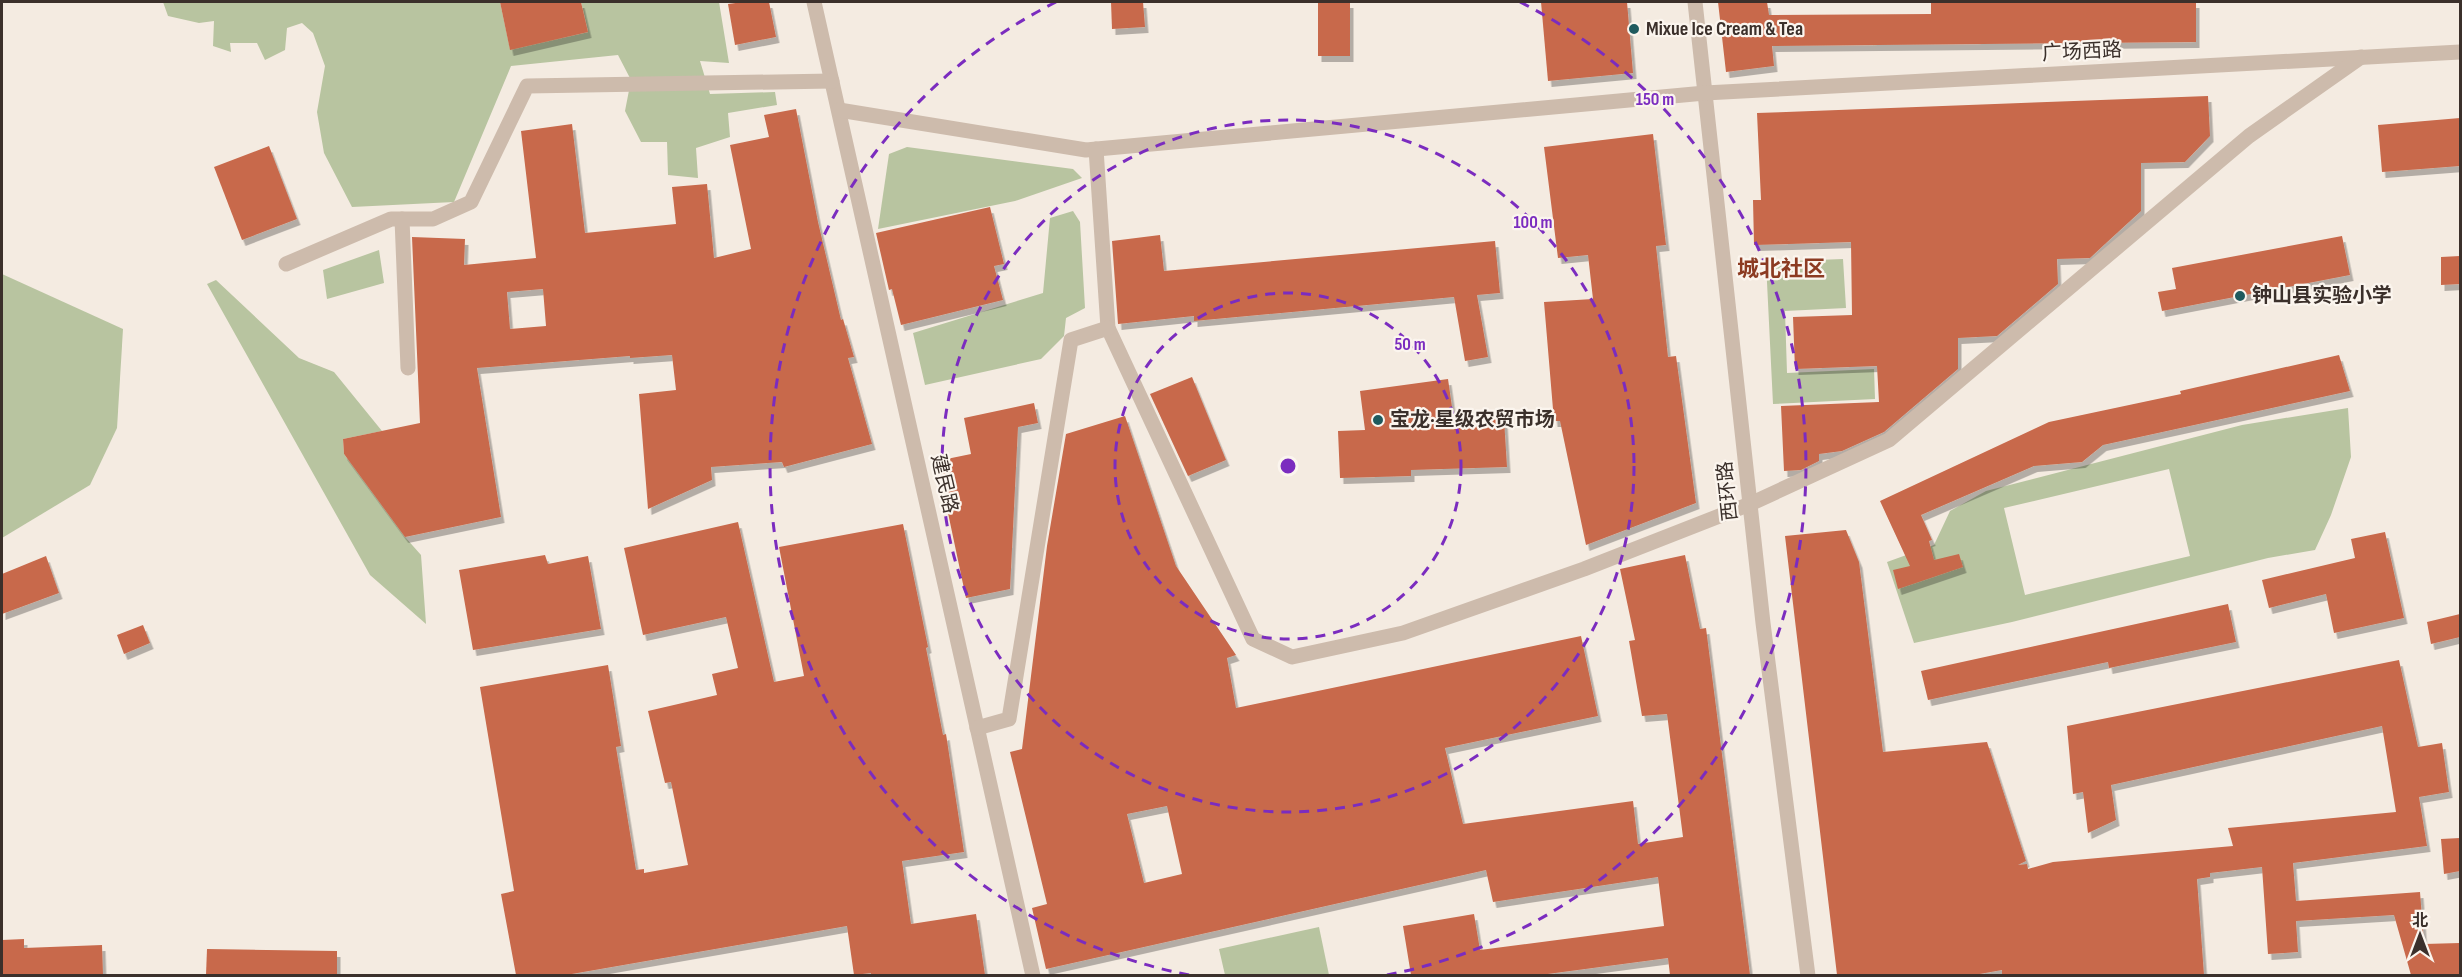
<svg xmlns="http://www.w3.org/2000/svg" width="2462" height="977" viewBox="0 0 2462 977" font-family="'Sofia Sans Condensed','Noto Sans SC',sans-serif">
	<defs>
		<filter id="shadow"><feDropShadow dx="3.5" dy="6" stdDeviation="0" flood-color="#0004"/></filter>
	</defs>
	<rect width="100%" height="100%" fill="#f4ebe1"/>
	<g fill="#b8c4a0" fill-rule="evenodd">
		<path d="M 163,2 L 500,2 L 510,49 L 588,32 L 581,2 L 719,2 L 729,63 L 700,61 L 710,94 L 775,92 L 777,105 L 728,113 L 730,137 L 696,148 L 698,178 L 668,175 L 667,142 L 641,142 L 625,111 L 631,80 L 618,55 L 511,66 L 454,202 L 352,207 L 324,153 L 317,112 L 325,66 L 313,33 L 302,23 L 287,28 L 285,50 L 265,60 L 257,43 L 230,43 L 231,52 L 213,46 L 214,21 L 199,23 L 168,16 Z"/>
		<path d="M 907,147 L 1073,169 L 1082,178 L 1015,201 L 878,229 L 889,154 Z"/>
		<path d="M 1073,211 L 1080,222 L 1085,308 L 1066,318 L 1064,336 L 1041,359 L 925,385 L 913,333 L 1043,293 L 1050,218 Z"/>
		<path d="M 379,250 L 384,283 L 327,299 L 323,270 Z"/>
		<path d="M 1843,259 L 1846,308 L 1785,311 L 1787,373 L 1874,369 L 1875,399 L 1773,404 L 1766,262 Z"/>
		<path d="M 2,274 L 123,329 L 117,428 L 90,485 L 2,538 Z"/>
		<path d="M 216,280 L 299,358 L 334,372 L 382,431 L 343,439 L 344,454 L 405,537 L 421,555 L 426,624 L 370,575 L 207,284 Z"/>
		<path d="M 2348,408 L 2351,457 L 2331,515 L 2315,550 L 2268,558 L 2012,622 L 1914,643 L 1887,562 L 1934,545 L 1950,511 L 1986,491 L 2242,425 ZM 2169,469 L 2190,556 L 2025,595 L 2004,508 Z"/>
		<path d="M 1319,927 L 1329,975 L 1225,975 L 1219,949 Z"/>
	</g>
	<g fill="#c8694b" fill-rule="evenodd" filter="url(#shadow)">
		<path d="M 500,2 L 581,2 L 588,32 L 510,50 Z"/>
		<path d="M 743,2 L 769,2 L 776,37 L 735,45 L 728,4 Z"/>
		<path d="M 1111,2 L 1143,2 L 1145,27 L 1112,29 Z"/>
		<rect x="1318" y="2" width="32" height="54"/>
		<path d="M 1541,2 L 1627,2 L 1633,73 L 1548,81 Z"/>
		<path d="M 1718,2 L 1767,2 L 1769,15 L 1931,14 L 1931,2 L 2196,2 L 2196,42 L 1772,46 L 1774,66 L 1726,72 Z"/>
		<path d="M 2208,96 L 2210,136 L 2185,162 L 2141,163 L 2141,211 L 2105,244 L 2090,258 L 2057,259 L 2058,284 L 1997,336 L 1958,338 L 1958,369 L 1884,432 L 1842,451 L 1819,454 L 1819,461 L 1801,470 L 1784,471 L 1781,406 L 1879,402 L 1877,366 L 1795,369 L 1793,317 L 1852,315 L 1851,242 L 1754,245 L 1753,200 L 1761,200 L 1757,113 Z"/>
		<path d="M 796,109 L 818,222 L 841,320 L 843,319 L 854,357 L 848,358 L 872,444 L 784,467 L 782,462 L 711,467 L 712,480 L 648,509 L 639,394 L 676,390 L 672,355 L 630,358 L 630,356 L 477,368 L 501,517 L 405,537 L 344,454 L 343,439 L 420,423 L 412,237 L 465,239 L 464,265 L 536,258 L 521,131 L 572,124 L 585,233 L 676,224 L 672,187 L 707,184 L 714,258 L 751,249 L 730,145 L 769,137 L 764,115 ZM 543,289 L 546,326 L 510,329 L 507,292 Z"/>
		<path d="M 2460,118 L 2460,166 L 2382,172 L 2378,125 Z"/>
		<path d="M 1653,134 L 1666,245 L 1656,246 L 1668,357 L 1676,356 L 1696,503 L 1586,545 L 1560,421 L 1554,421 L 1544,302 L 1593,299 L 1588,255 L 1558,258 L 1544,147 Z"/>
		<path d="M 269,146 L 297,219 L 242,240 L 214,167 Z"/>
		<path d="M 990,207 L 1004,264 L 994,266 L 1003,300 L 901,325 L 892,289 L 889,290 L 876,233 Z"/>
		<path d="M 1160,235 L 1164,271 L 1495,241 L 1500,293 L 1477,295 L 1488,357 L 1465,361 L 1454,297 L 1194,321 L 1194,316 L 1118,324 L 1112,241 Z"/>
		<path d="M 2342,236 L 2350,275 L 2162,311 L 2158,292 L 2176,289 L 2172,268 Z"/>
		<path d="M 2460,256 L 2460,284 L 2441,285 L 2441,257 Z"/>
		<path d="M 2339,355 L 2350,391 L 2103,445 L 2082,462 L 2034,466 L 1921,515 L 1932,540 L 1929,541 L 1934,560 L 1959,554 L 1963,567 L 1898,589 L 1893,570 L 1910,566 L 1880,501 L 2049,422 L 2181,394 L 2180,391 Z"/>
		<path d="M 1192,377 L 1226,460 L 1188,476 L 1150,394 Z"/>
		<path d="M 1448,379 L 1454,421 L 1504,419 L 1507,467 L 1411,470 L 1411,476 L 1340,478 L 1338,431 L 1365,430 L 1360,391 Z"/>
		<path d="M 1034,403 L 1038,423 L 1018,427 L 1010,589 L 966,598 L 937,461 L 971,454 L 964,418 Z"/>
		<path d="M 1125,416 L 1176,566 L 1236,655 L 1227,658 L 1236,708 L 1581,636 L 1598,716 L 1445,748 L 1463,824 L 1633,801 L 1638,844 L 1683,837 L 1667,714 L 1642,716 L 1629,641 L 1635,640 L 1620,569 L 1685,555 L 1700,629 L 1706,628 L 1750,975 L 1670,975 L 1668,958 L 1540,975 L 1411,975 L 1403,926 L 1474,914 L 1480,950 L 1664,926 L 1658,877 L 1493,902 L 1486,870 L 1046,969 L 1032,908 L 1047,904 L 1010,752 L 1022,749 L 1047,546 L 1066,434 ZM 1167,806 L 1182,874 L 1144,883 L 1127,814 Z"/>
		<path d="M 738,522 L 774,682 L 804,676 L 779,547 L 903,524 L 928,647 L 926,648 L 943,735 L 946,734 L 964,852 L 902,861 L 911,924 L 976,914 L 985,975 L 871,975 L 871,973 L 854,975 L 847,926 L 566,975 L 516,975 L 501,894 L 514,891 L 480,687 L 608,665 L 621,746 L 616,747 L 636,870 L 644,869 L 644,873 L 688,865 L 671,782 L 665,783 L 648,711 L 717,695 L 712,674 L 738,668 L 726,617 L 643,635 L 624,548 Z"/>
		<path d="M 1846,530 L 1859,562 L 1883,752 L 1987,742 L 2026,861 L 2018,865 L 2027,864 L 2028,869 L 2053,862 L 2233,846 L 2228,828 L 2396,812 L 2382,726 L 2111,785 L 2116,820 L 2088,833 L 2083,792 L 2073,794 L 2067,726 L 2399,660 L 2418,747 L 2442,743 L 2449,792 L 2419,797 L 2427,846 L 2293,863 L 2296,901 L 2420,892 L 2424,944 L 2460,943 L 2460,975 L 2411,975 L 2394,915 L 2296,921 L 2298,952 L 2268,954 L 2262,867 L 2210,873 L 2210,877 L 2197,879 L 2204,975 L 2002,975 L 2002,970 L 1974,975 L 1837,975 L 1785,536 Z"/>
		<path d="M 2385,532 L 2404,618 L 2334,633 L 2326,594 L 2269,608 L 2262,580 L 2355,558 L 2351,539 Z"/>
		<path d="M 545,555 L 548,564 L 588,556 L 601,629 L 473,650 L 459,570 Z"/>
		<path d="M 46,556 L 59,593 L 2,614 L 2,574 Z"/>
		<path d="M 2228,604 L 2236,642 L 2109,668 L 2108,662 L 1928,700 L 1921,671 Z"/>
		<path d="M 2460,614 L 2460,637 L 2431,644 L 2427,622 Z"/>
		<path d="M 143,625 L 150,643 L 124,654 L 117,635 Z"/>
		<path d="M 2460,838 L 2460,871 L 2444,874 L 2441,839 Z"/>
		<path d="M 24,939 L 24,948 L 102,945 L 103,975 L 2,975 L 2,940 Z"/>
		<path d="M 207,949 L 337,951 L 337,975 L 206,975 Z"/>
	</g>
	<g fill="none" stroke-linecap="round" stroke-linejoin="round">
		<g stroke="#cdbbac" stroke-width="15">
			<path d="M 814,2 L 1033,976"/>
			<path d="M 1695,2 L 1763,623 L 1808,976"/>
			<path d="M 839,110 L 1086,150 L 1705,93 L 2460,52"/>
			<path d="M 1096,149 L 1108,328 L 1253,639 L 1292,657 L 1403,633 L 1584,569 L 1750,504 L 1889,440 L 2249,136 L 2361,57"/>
			<path d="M 402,219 L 408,368"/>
			<path d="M 286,264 L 391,219 L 433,219 L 471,202 L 527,86 L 832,81"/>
			<path d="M 977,728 L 1009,719 L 1071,340 L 1108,328"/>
		</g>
	</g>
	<g fill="none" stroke="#7b2cbf" stroke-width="3" stroke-dasharray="10 8">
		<circle cx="1288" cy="466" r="173"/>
		<circle cx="1288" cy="466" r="346"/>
		<path d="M1189 975A519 519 0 0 1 1056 2M1520 2A519 519 0 0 1 1387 975"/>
	</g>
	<g fill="#1f5a5e" stroke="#fbf5ee" stroke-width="2">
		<circle cx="1634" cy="29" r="6"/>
		<circle cx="2240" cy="296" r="6"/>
		<circle cx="1378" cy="420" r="6"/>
	</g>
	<g text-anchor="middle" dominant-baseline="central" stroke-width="4.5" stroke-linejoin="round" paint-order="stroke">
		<g font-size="20" font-weight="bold" fill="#3b302b" stroke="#fbf5ee" text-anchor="start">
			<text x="1646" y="29">Mixue Ice Cream &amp; Tea</text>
			<text x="2252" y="296">钟山县实验小学</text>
			<text x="1390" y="420">宝龙·星级农贸市场</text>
		</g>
		<g font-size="20" fill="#3b302b" stroke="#fbf5ee">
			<text transform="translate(2082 52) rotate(-3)">广场西路</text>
			<text transform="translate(944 484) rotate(77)">建民路</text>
			<text transform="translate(1728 491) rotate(-96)">西环路</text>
		</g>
		<g font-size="22" font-weight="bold" fill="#8c3b22" stroke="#fbf5ee">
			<text x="1781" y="269">城北社区</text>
		</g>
	</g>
	<circle cx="1288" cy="466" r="9" fill="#7b2cbf" stroke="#fbf5ee" stroke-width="3"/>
	<g font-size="18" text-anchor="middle" font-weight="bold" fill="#7b2cbf" stroke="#fbf5ee" stroke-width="4.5" stroke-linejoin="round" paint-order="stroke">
		<text x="1655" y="105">150 m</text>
		<text x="1533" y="228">100 m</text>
		<text x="1410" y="350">50 m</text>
	</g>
	<rect width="2462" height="977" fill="none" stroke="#3b302b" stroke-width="6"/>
	<g transform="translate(2420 935)" stroke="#fbf5ee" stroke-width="4.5" paint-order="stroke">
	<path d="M0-4.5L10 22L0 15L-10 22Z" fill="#3b302b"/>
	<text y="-9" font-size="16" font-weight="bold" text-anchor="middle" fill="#3b302b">北</text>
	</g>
</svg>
